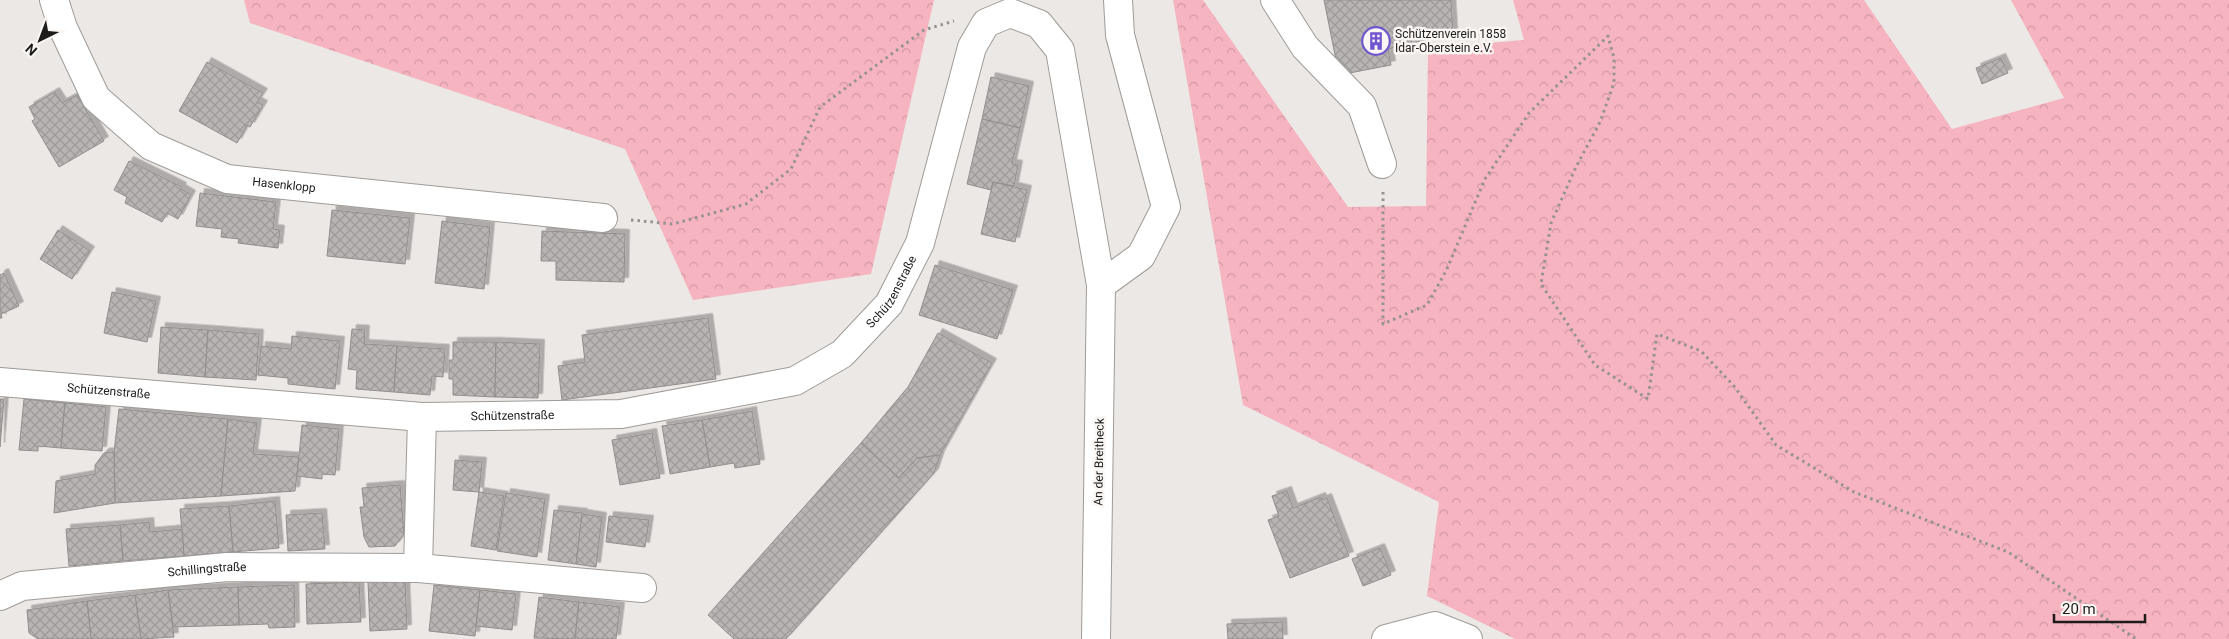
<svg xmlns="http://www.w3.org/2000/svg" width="2229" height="639" viewBox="0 0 2229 639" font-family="Roboto,sans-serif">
	<defs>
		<pattern id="forest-crowns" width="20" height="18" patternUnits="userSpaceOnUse" patternTransform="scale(1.25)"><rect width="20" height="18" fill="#f6b3c0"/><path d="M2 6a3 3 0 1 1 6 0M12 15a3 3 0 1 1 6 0" fill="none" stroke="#d299a4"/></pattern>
		<pattern id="building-cross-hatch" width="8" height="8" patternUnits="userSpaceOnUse" patternTransform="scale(1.25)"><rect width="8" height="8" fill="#b8b4b3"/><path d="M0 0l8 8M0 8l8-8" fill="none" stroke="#9e9a99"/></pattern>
		<filter id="shadow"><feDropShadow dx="4.5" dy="-4.5" stdDeviation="0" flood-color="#0004"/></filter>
	</defs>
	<rect width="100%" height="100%" fill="#ece8e6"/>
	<g fill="url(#forest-crowns)">
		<path d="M 244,0 L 934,0 L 871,274 L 693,300 L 625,149 L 250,23 Z"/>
		<path d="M 1173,0 L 1203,0 L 1348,207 L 1426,206 L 1428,48 L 1524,40 L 1513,0 L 1864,0 L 1952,129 L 2064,98 L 2011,0 L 2229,0 L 2229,639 L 1515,639 L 1427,596 L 1439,502 L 1243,405 Z"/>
	</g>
	<g fill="url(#building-cross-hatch)" stroke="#928e8d" filter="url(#shadow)">
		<path d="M 1324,0 L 1451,0 L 1453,33 L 1388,49 L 1391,65 L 1339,75 Z"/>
		<path d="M 2001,58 L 2008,73 L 1982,84 L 1976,68 Z"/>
		<path d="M 207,62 L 263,93 L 257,102 L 263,105 L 250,127 L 247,125 L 237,143 L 179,111 Z"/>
		<path d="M 991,77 L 1029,86 L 1020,128 L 982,119 Z"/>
		<path d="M 55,92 L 62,103 L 77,95 L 104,141 L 59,167 L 32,121 L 35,119 L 29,107 Z"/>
		<path d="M 982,119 L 1020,128 L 1012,164 L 1018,165 L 1014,186 L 993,182 L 991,190 L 967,184 Z"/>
		<path d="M 129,161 L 182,187 L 181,189 L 191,195 L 178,219 L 167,213 L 162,222 L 125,203 L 127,197 L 114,190 Z"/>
		<path d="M 993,182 L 1027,190 L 1015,242 L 981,234 Z"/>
		<path d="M 200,193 L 276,202 L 273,229 L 280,230 L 278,248 L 238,243 L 239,239 L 221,237 L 222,229 L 196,226 Z"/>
		<path d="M 332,210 L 410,218 L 405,264 L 327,256 Z"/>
		<path d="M 442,221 L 490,227 L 484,289 L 435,283 Z"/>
		<path d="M 58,230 L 90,251 L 72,279 L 40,259 Z"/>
		<path d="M 542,231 L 625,234 L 624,282 L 556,280 L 556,261 L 541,261 Z"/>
		<path d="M 935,265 L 1013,290 L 997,339 L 919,315 Z"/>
		<path d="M 4,273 L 19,306 L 1,314 L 2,318 L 0,318 L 0,275 Z"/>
		<path d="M 112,292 L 156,301 L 147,342 L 104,333 Z"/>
		<path d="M 708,318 L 716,379 L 562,400 L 558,366 L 585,362 L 582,335 Z"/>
		<path d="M 161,327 L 208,330 L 205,377 L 158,373 Z"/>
		<path d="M 352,329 L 365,330 L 364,344 L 397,346 L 394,392 L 356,389 L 357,370 L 348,369 Z"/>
		<path d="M 208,330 L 259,334 L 256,380 L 205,377 Z"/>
		<path d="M 938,333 L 992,363 L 940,455 L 917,458 L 899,478 L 861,443 L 908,387 Z"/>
		<path d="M 292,336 L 340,341 L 335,389 L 288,384 L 288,378 L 258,375 L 261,346 L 291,349 Z"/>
		<path d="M 453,342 L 496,342 L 495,397 L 453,395 L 453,379 L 449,379 L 449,360 L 453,360 Z"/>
		<path d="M 496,342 L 540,344 L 538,398 L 495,397 Z"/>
		<path d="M 397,346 L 445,349 L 443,377 L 432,376 L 430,395 L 394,392 Z"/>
		<path d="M 0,399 L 4,399 L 0,447 Z"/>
		<path d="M 24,399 L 65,403 L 61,448 L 38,446 L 38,451 L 19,450 Z"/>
		<path d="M 65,403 L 106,407 L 102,451 L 61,448 Z"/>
		<path d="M 119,409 L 228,419 L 221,496 L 115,503 L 114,452 Z"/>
		<path d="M 752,411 L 760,464 L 735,468 L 734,463 L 710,467 L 702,420 Z"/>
		<path d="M 228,419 L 257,423 L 253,454 L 299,457 L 295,491 L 221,496 Z"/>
		<path d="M 702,420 L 710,467 L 670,474 L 662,426 Z"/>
		<path d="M 302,425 L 339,429 L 335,475 L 322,474 L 322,479 L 297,476 Z"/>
		<path d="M 652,433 L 660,478 L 620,485 L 612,440 Z"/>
		<path d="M 861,443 L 899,478 L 917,458 L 940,455 L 934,473 L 786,639 L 734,639 L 708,615 Z"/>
		<path d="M 114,452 L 115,503 L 54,513 L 56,481 L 95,474 L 95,465 L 104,453 Z"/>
		<path d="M 455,460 L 482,462 L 479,492 L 453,490 Z"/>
		<path d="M 400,485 L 404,534 L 395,546 L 369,547 L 364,537 L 360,507 L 364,507 L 362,488 Z"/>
		<path d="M 1287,491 L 1293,508 L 1321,497 L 1322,500 L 1327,498 L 1349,556 L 1290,578 L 1268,520 L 1279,516 L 1272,496 Z"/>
		<path d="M 479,492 L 504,496 L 496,550 L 471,546 Z"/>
		<path d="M 506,493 L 545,499 L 537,557 L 497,551 Z"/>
		<path d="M 275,501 L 279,548 L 233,552 L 229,506 Z"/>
		<path d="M 229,506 L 233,552 L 184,556 L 180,509 Z"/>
		<path d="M 554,510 L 583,513 L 576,564 L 548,560 Z"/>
		<path d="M 322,513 L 325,549 L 288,551 L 286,515 Z"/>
		<path d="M 582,514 L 602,517 L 596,567 L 576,564 Z"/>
		<path d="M 609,516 L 649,520 L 645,547 L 606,542 Z"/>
		<path d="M 149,522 L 150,532 L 182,529 L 184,556 L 123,561 L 120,525 Z"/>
		<path d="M 120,525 L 123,561 L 69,566 L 66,529 Z"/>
		<path d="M 1380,548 L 1391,575 L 1363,586 L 1352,559 Z"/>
		<path d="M 405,581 L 407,629 L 370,631 L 368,582 Z"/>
		<path d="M 359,582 L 361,622 L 307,624 L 306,584 Z"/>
		<path d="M 294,585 L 295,627 L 269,628 L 268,624 L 239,625 L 238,587 Z"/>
		<path d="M 434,585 L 480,590 L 475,636 L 429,631 Z"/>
		<path d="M 238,587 L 239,625 L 173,627 L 168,590 Z"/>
		<path d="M 168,590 L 174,637 L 141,639 L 135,595 Z"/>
		<path d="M 480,590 L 516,594 L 512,630 L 476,626 Z"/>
		<path d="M 135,595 L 141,639 L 91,639 L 87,601 Z"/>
		<path d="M 539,597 L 579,602 L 575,639 L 534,638 Z"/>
		<path d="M 87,601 L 91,639 L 38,639 L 29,633 L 27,610 Z"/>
		<path d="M 579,602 L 620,607 L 616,639 L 575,639 Z"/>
		<path d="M 1282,622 L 1283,639 L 1228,639 L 1227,624 Z"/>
	</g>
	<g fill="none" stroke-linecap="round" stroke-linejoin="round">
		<defs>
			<g id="minor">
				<path id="s1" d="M 54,0 L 63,28 L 96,98 L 151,146 L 227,179 L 603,218"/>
				<path d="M 1275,0 L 1305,47 L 1362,106 L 1382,164"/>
				<path d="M 1101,285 L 1141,256 L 1166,207 L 1120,35 L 1118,0"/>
				<path id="s2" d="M 0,382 L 422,417 L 621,414 L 795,381 L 842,354 L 889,304 L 920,243 L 972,47 L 986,23 L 1010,13 L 1039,24 L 1060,50 L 1101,285 L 1096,639"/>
				<path d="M 418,568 L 422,417"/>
				<path id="s3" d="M 0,596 L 22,586 L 227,567 L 418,568 L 642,588"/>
				<path d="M 1386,639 L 1435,626 L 1468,639"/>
			</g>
		</defs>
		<use href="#minor" stroke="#9e9b98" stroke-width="30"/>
		<g stroke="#959291" stroke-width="3" stroke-dasharray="2.5 4" stroke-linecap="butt">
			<path d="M 1383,192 L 1383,324 L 1427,305 L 1446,271 L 1485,179 L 1529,113 L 1608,36 L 1614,58 L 1614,83 L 1600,122 L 1576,167 L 1551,223 L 1541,284 L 1595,365 L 1648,399 L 1657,334 L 1701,351 L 1734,386 L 1776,445 L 1854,492 L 2008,552 L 2136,639"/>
			<path d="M 631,220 L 673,224 L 746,204 L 791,169 L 820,107 L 924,30 L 954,21"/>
		</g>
		<use href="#minor" stroke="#fff" stroke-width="28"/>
	</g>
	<defs>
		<symbol id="building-ring" viewBox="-11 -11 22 22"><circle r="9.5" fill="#f9f6f3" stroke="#7155cf" stroke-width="1.5"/><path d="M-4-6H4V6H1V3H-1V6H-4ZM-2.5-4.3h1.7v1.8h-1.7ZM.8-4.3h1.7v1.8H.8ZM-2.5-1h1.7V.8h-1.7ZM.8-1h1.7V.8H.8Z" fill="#7155cf"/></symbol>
	</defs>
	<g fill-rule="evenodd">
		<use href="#building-ring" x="1360" y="25" width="32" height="32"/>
	</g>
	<g text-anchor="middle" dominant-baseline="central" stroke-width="5" stroke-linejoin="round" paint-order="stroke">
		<g font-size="12" fill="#1d1c1b" stroke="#f9f6f3" text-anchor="start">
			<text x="1395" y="34">Schützenverein 1858<tspan x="1395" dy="14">Idar-Oberstein e.V.</tspan></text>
		</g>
		<g font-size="12" fill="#1d1c1b" stroke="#f9f6f3">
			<text stroke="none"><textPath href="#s1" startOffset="320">Hasenklopp</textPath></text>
			<text stroke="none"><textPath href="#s2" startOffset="934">Schützenstraße</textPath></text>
			<text stroke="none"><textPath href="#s2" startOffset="109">Schützenstraße</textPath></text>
			<text stroke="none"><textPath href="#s2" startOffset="514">Schützenstraße</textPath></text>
			<text transform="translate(1099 462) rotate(-89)">An der Breitheck</text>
			<text stroke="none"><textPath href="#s3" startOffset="210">Schillingstraße</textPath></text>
		</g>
	</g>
	<g transform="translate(40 40) rotate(222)" stroke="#f9f6f3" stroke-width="4" paint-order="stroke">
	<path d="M0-4L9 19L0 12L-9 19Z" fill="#1d1c1b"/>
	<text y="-8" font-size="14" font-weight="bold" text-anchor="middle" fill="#1d1c1b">N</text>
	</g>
	<path d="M2054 614v8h91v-8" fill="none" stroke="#1d1c1b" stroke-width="2.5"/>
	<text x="2062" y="614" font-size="15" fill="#1d1c1b" stroke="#f9f6f3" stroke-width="4" paint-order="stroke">20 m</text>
</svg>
